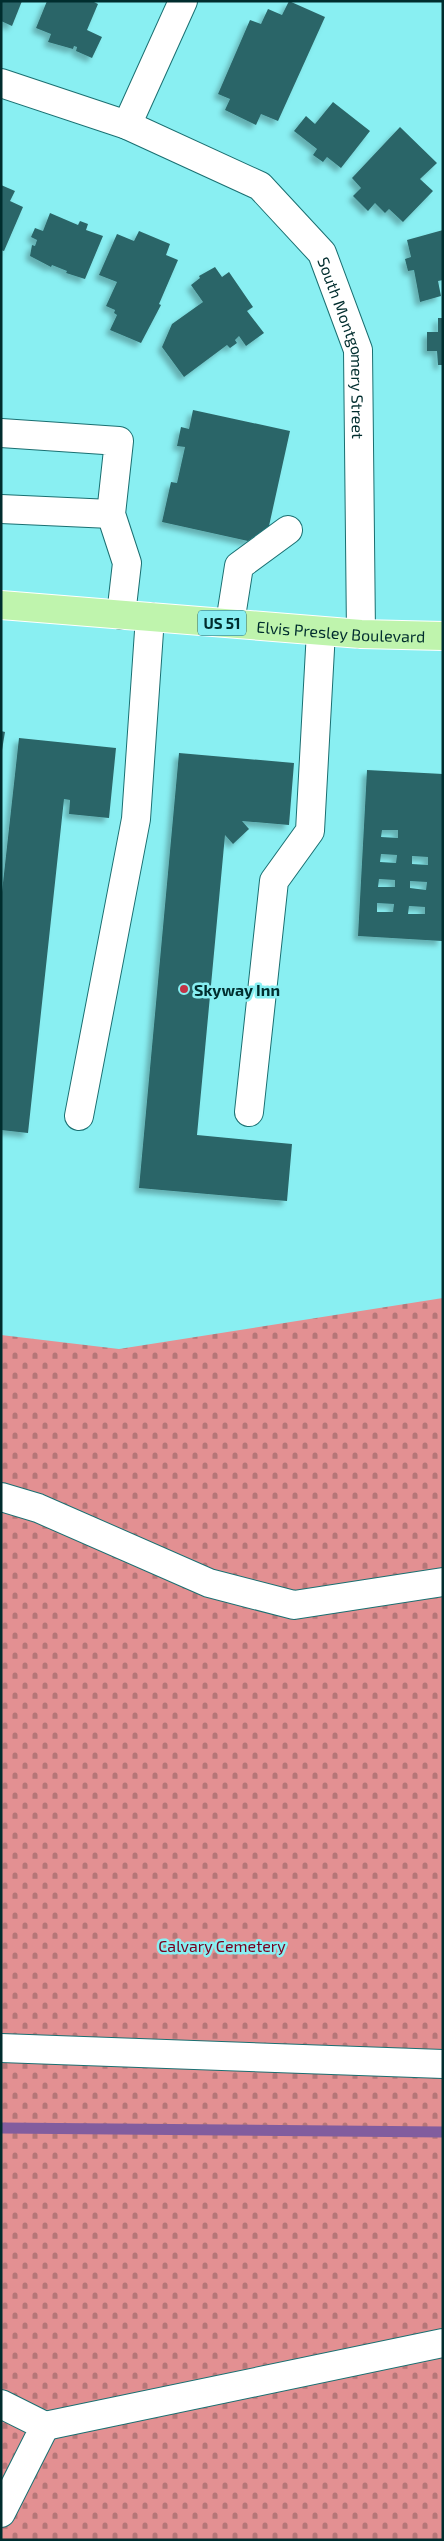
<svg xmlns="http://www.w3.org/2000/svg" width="444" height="2541" viewBox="0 0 444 2541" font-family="'Exo 2',sans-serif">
	<defs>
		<pattern id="cemetery-stones" width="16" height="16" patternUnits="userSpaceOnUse" patternTransform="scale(1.25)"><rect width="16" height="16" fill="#e39092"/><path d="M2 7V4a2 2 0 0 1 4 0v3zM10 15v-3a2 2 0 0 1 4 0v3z" fill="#b67678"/></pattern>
		<filter id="shadow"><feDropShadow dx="-4.5" dy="4.5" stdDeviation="2.5" flood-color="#0004"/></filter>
	</defs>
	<rect width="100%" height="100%" fill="#89eff2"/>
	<path fill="url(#cemetery-stones)" d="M 443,1298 L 443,2540 L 1,2540 L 1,1335 L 119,1349 Z"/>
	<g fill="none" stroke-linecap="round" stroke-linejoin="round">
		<path stroke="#825d9e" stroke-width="11" d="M 1,2128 L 443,2132"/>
	</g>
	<g fill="#2b6567" fill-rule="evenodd" filter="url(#shadow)">
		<path d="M 1,1 L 22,1 L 12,26 L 1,21 Z"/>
		<path d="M 47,1 L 92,1 L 98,4 L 87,30 L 102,37 L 92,58 L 76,51 L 77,47 L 74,46 L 73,49 L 48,42 L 51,34 L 36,28 Z"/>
		<path d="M 289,1 L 325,17 L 278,121 L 261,114 L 256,125 L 225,110 L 230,99 L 218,94 L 250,20 L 261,24 L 268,9 L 282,15 Z"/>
		<path d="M 333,102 L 370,131 L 341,168 L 327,157 L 323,162 L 313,155 L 317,149 L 294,131 L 306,116 L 315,124 Z"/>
		<path d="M 400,127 L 437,163 L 420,179 L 433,191 L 403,222 L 389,209 L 385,213 L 375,203 L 368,211 L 353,196 L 361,188 L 352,178 Z"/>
		<path d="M 1,185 L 15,191 L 10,201 L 23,207 L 4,251 L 1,250 Z"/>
		<path d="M 50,213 L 78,225 L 80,221 L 88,224 L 86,230 L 103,236 L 85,279 L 66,273 L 67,271 L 52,265 L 51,267 L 30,256 L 32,245 L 35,246 L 37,240 L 31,237 L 35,228 L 43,231 Z"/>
		<path d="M 443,230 L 443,280 L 438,281 L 441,296 L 420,302 L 414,270 L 408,271 L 405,259 L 411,257 L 407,240 Z"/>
		<path d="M 139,231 L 170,244 L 166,255 L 178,260 L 159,304 L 161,305 L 141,343 L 110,330 L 117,315 L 114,313 L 115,310 L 106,306 L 117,282 L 99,275 L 117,234 L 134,241 Z"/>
		<path d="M 215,267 L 222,277 L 229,272 L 253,307 L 247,311 L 264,333 L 246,346 L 239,336 L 235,340 L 237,343 L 230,348 L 227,345 L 184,377 L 162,347 L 172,324 L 203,302 L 191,285 L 200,278 L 199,276 Z"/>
		<path d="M 438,318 L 443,318 L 443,365 L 438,365 L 437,351 L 427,351 L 427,332 L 438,332 Z"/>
		<path d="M 193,410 L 290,431 L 269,526 L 248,541 L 162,522 L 171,482 L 177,483 L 185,447 L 177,446 L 181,427 L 189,429 Z"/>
		<path d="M 1,731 L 5,732 L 2,750 L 1,750 Z"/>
		<path d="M 19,738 L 116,748 L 109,818 L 69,814 L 70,800 L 64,799 L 28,1133 L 1,1130 L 1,901 Z"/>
		<path d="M 179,753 L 294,763 L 289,825 L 242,821 L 249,829 L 233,844 L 225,835 L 197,1135 L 292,1144 L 287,1201 L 139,1188 Z"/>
		<path d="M 367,770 L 443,774 L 442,941 L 358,936 ZM 382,830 L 398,830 L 398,838 L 381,837 ZM 381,854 L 397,855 L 396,863 L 380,862 ZM 412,856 L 428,857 L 428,865 L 412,864 ZM 379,879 L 395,880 L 395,887 L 378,887 ZM 410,881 L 427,882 L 426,890 L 410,888 ZM 377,903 L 394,904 L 393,912 L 377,912 ZM 409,906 L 425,907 L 425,914 L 408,914 Z"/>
	</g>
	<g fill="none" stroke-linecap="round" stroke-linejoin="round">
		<defs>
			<g id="minor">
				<path id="s1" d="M 1,83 L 127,125 L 260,186 L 322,253 L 358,350 L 361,634"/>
				<path d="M 127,125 L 183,1"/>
				<path d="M 1,433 L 119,441 L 111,514 L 127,563 L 121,615"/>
				<path d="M 1,509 L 111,514"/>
				<path d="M 230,623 L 239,566 L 288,530"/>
				<path d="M 249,1112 L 274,881 L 310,831 L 321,631"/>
				<path d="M 79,1116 L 136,819 L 150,617"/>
				<path d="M 1,1497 L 38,1508 L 209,1583 L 294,1605 L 443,1582"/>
				<path d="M 1,2048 L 443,2064"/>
				<path d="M 1,2404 L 45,2426 L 1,2513"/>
				<path d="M 45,2426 L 443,2343"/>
			</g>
			<g id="major">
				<path id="s2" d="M 1,605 L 361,634 L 443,636"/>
			</g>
		</defs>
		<use href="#minor" stroke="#1a6f71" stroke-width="30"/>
		<use href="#major" stroke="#fff" stroke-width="30"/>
		<use href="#minor" stroke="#fff" stroke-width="28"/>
		<use href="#major" stroke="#bff4ad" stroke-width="28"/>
	</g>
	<circle fill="#c33245" stroke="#89eff2" stroke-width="2" cx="184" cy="989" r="5"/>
	<g text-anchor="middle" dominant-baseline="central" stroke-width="5" stroke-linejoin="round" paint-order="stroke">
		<rect fill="#89eff2" stroke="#296769" stroke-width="1" x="198" y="610.5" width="48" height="25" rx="4"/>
		<g font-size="15" font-weight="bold" fill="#002d2e">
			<text x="222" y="623">US 51</text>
		</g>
		<g font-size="16" fill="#002d2e" stroke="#89eff2">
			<text stroke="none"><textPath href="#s1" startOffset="469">South Montgomery Street</textPath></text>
			<text stroke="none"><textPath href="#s2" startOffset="341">Elvis Presley Boulevard</textPath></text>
		</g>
		<g font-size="16" font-weight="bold" fill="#002d2e" stroke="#89eff2" text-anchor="start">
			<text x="194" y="989">Skyway Inn</text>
		</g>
		<g font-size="16" fill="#78011e" stroke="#89eff2">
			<text x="222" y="1945">Calvary Cemetery</text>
		</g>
	</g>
	<rect width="444" height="2541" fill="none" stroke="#002d2e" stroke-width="5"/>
</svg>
